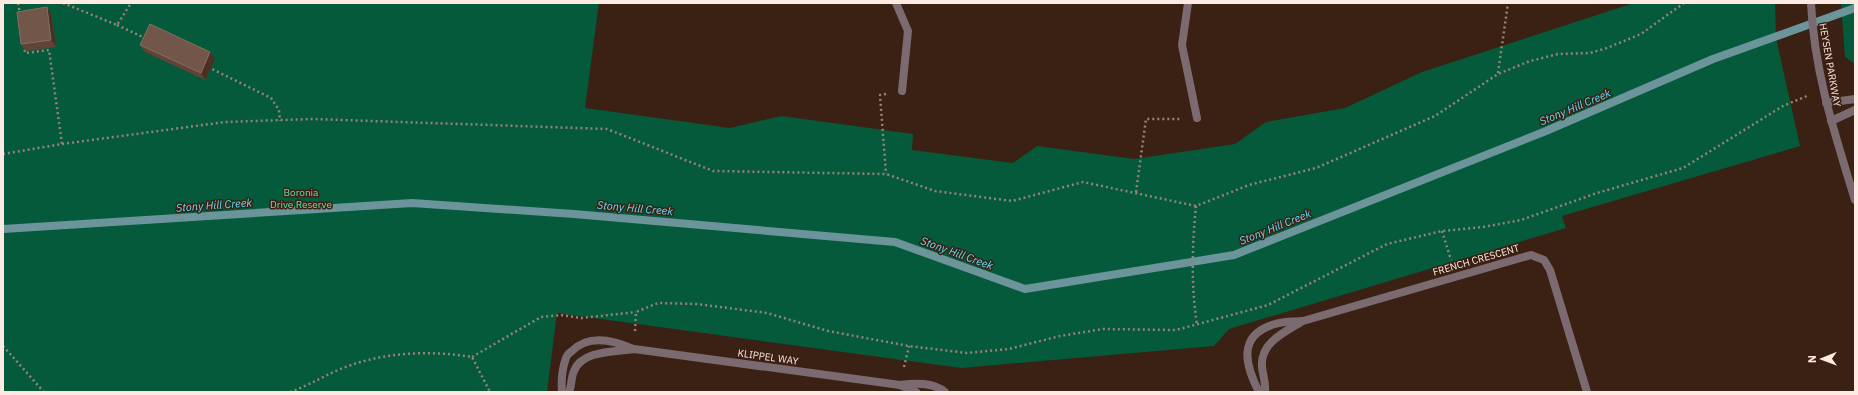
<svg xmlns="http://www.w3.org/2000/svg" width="1858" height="395" viewBox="0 0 1858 395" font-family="'IBM Plex Sans',sans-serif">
	<rect width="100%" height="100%" fill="#3b2114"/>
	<g fill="#045a3b">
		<path d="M 3,3 L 599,3 L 585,108 L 730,128 L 781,116 L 913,134 L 912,150 L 1013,163 L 1037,146 L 1134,159 L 1235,144 L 1266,122 L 1345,108 L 1422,72 L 1634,3 L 1775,3 L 1776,38 L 1800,146 L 1562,216 L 1566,228 L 1229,329 L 1214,346 L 961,368 L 557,313 L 547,392 L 3,392 Z"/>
		<path d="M 1841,3 L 1855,3 L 1855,64 L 1845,57 Z"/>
	</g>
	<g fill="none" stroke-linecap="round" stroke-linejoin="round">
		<path stroke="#6b949b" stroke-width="8" d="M 3,229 L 412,203 L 574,214 L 895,242 L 1025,289 L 1234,255 L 1546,131 L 1713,59 L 1855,8"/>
		<g stroke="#988277" stroke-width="2.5" stroke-dasharray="2 3" stroke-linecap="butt">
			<path d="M 18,3 L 20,14"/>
			<path d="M 63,3 L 117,25 L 131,3"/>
			<path d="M 117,25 L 145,38"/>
			<path d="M 24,45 L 25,53 L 49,50 L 62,144"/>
			<path d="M 208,67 L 271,98 L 279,110 L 280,121"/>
			<path d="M 1498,73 L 1508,3"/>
			<path d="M 886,94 L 880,95 L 886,174"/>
			<path d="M 3,154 L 62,144 L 225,122 L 313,119 L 607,129 L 713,171 L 886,174 L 935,191 L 1012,201 L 1083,182 L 1196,206 L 1249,185 L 1316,168 L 1435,116 L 1498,74 L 1530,61 L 1558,54 L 1590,53 L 1607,48 L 1641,34 L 1684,3"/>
			<path d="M 1136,192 L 1146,119 L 1180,119"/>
			<path d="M 1196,206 C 1192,246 1191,285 1197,325"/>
			<path d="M 1442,231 L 1451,260"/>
			<path d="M 635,331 L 636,312 L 658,303 L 697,304 L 767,313 L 828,331 L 909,346 L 967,353 L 1009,349 L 1060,336 L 1103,329 L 1176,330 L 1268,305 L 1387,244 L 1442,231 L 1483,227 L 1521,220 L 1597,193 L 1683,168 L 1783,106 L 1807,96"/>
			<path d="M 3,346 L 44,392"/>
			<path d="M 472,357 L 541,317 L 561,315 L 582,318 L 636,312"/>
			<path d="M 904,367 L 909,346"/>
			<path d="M 290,392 C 308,386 325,375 343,368 C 384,352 429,350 472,357 L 490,392"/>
		</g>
		<path stroke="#7b6b70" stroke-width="8" d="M 896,3 L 908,31 L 902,91"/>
		<g stroke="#7b6b70" stroke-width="8">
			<path d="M 1188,3 L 1182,45 L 1197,118"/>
			<path d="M 1811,3 C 1814,71 1835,135 1855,200"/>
			<path d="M 1826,103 L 1855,99"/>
			<path d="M 1831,121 L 1855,110"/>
			<path d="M 900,385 C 915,383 933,382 945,392"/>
			<path d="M 562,392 C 561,380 562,369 566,358 C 567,355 569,353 572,351 C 589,334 613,340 633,349"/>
			<path d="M 569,392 C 572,385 571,377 574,371 C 582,350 615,352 634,349 L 900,385 L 916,392"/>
			<path d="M 1259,392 C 1245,365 1237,335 1275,324 C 1284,321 1294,322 1303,321 L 1531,255 L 1544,260 L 1550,270 L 1587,392"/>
			<path d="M 1265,392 C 1266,383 1263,376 1262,367 C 1260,343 1283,333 1301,322"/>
		</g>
	</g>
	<g fill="#614437">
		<path d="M 47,7 L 51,14 L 56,47 L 26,51 L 21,44 Z"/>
		<path d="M 140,45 L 215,59 L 205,80 L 145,52 Z"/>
	</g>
	<g fill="#4b2f21">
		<path d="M 47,7 L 51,14 L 56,47 L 51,40 Z"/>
		<path d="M 210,52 L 215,59 L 205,80 L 201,73 Z"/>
	</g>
	<g fill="#725649" stroke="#876d61">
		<path d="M 47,7 L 51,40 L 21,44 L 17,12 Z"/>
		<path d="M 150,24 L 210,52 L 201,73 L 140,45 Z"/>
	</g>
	<g text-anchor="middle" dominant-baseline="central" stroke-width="3" stroke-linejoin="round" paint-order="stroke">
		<g font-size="10" fill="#fdeae2" stroke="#3b2114">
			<text transform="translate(1830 65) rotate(80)">HEYSEN PARKWAY</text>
			<text transform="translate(1476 260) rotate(-16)">FRENCH CRESCENT</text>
			<text transform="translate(768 357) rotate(8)">KLIPPEL WAY</text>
		</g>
		<g font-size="10" fill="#60e4a8" stroke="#3b2114">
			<text x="301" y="192">Boronia<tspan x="301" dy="12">Drive Reserve</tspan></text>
		</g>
		<g font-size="11" font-style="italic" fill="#60dff8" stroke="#3b2114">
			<text transform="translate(1575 107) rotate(-23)">Stony Hill Creek</text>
			<text transform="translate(214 205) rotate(-4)">Stony Hill Creek</text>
			<text transform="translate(635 208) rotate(5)">Stony Hill Creek</text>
			<text transform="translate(1275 227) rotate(-22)">Stony Hill Creek</text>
			<text transform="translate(957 253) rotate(20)">Stony Hill Creek</text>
		</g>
	</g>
	<rect width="1858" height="395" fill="none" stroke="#fdeae2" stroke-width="8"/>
	<g transform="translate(1822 359) rotate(269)" stroke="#3b2114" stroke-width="3" paint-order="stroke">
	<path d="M0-3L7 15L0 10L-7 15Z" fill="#fdeae2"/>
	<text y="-6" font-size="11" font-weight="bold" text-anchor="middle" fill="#fdeae2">N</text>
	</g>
</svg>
